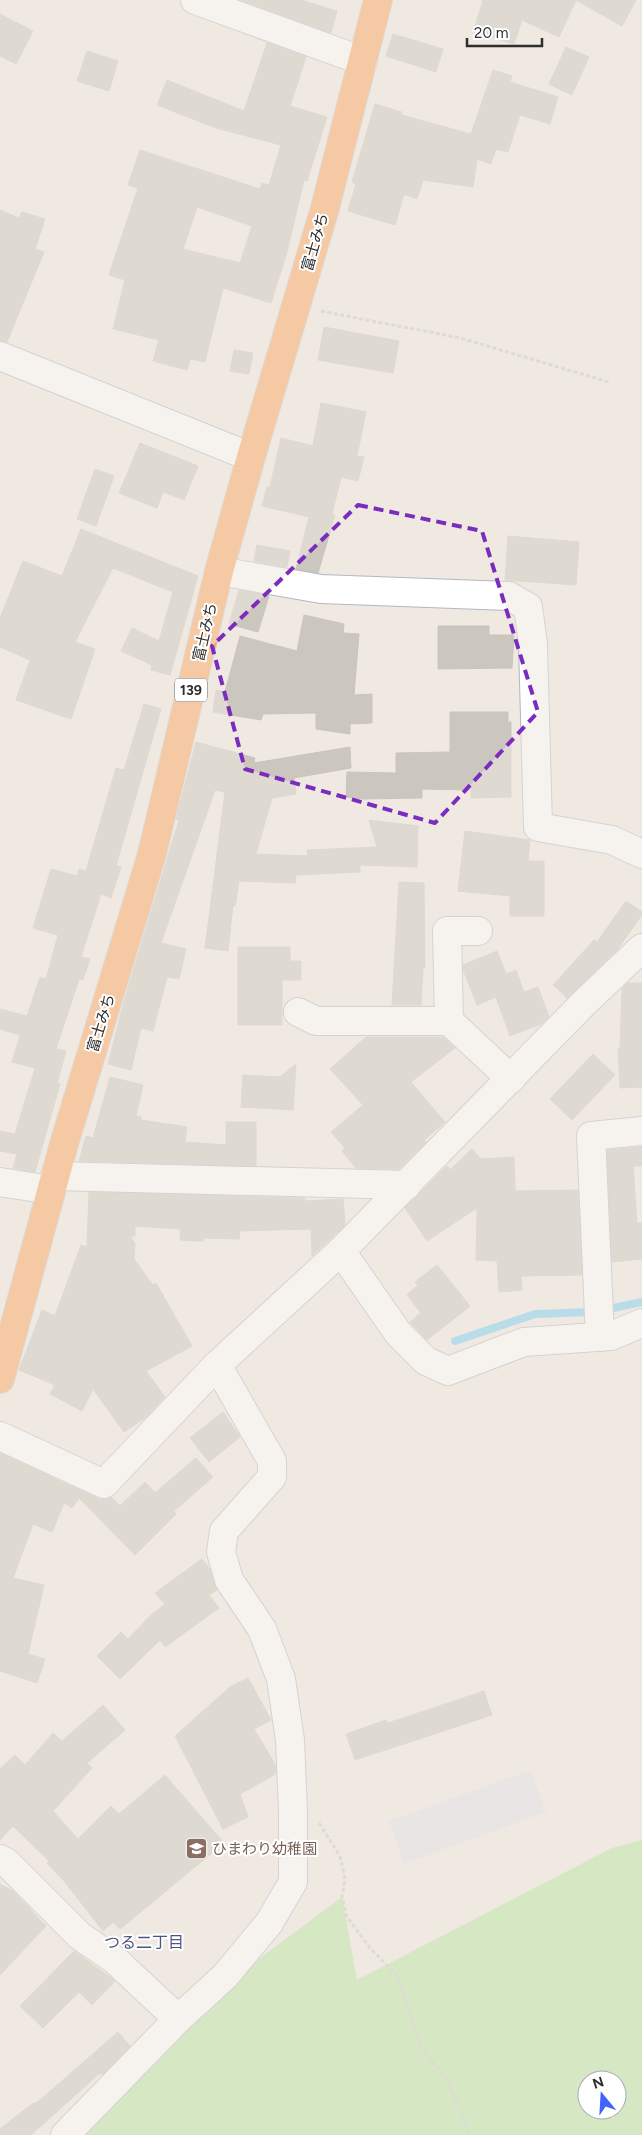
<svg xmlns="http://www.w3.org/2000/svg" width="642" height="2135" viewBox="0 0 642 2135" font-family="Figtree,'Noto Sans JP',sans-serif">
	<rect width="100%" height="100%" fill="#efe9e1"/>
	<path fill="#e3e1e8" d="M 531,1770 L 546,1812 L 404,1864 L 389,1821 Z"/>
	<path fill="#b6e59e" fill-rule="evenodd" d="M 642,1840 L 642,2135 L 79,2135 L 178,2019 L 342,1897 L 357,1980 L 612,1848 ZM 587,2080 L 617,2080 L 617,2110 L 587,2110 Z"/>
	<g fill="none" stroke-linecap="round" stroke-linejoin="round">
		<g stroke="#75cff0" stroke-width="8">
			<path d="M 604,1310 L 642,1302"/>
			<path d="M 455,1341 L 535,1314 L 593,1312"/>
		</g>
	</g>
	<g fill="#cbc7bf" stroke="#cbc5ba" fill-rule="evenodd">
		<path d="M 241,0 L 301,0 L 337,11 L 331,33 Z"/>
		<path d="M 481,0 L 636,0 L 622,26 L 576,0 L 559,37 L 522,20 L 514,44 L 473,32 L 483,1 Z"/>
		<path d="M 0,14 L 33,31 L 16,64 L 0,56 Z"/>
		<path d="M 393,34 L 443,49 L 436,72 L 386,56 Z"/>
		<path d="M 267,43 L 306,57 L 290,106 L 327,117 L 307,181 L 304,180 L 287,252 L 271,303 L 223,288 L 205,362 L 190,359 L 187,370 L 153,361 L 159,340 L 113,329 L 125,280 L 109,275 L 138,188 L 128,185 L 140,150 L 260,189 L 262,183 L 269,185 L 281,145 L 216,128 L 157,105 L 167,80 L 244,111 ZM 197,207 L 252,226 L 240,263 L 183,249 Z"/>
		<path d="M 566,47 L 589,57 L 572,95 L 549,84 Z"/>
		<path d="M 87,51 L 118,61 L 109,91 L 77,81 Z"/>
		<path d="M 493,70 L 512,76 L 510,82 L 558,97 L 550,124 L 520,115 L 508,152 L 496,149 L 491,164 L 477,159 L 473,187 L 423,180 L 417,199 L 404,194 L 395,225 L 348,211 L 356,184 L 352,182 L 375,104 L 402,112 L 401,115 L 471,134 Z"/>
		<path d="M 0,210 L 19,218 L 22,212 L 45,219 L 35,249 L 44,252 L 7,342 L 0,341 Z"/>
		<path d="M 324,327 L 399,341 L 393,373 L 318,360 Z"/>
		<path d="M 234,350 L 253,353 L 249,374 L 230,371 Z"/>
		<path d="M 321,403 L 366,412 L 357,456 L 364,457 L 358,481 L 341,477 L 332,514 L 335,515 L 318,573 L 296,569 L 309,517 L 262,506 L 267,487 L 270,487 L 281,438 L 313,446 Z"/>
		<path d="M 140,443 L 198,466 L 184,500 L 163,492 L 157,508 L 119,493 Z"/>
		<path d="M 95,469 L 114,476 L 96,526 L 77,519 Z"/>
		<path d="M 81,529 L 198,576 L 170,675 L 151,670 L 152,665 L 121,651 L 132,628 L 159,641 L 173,592 L 113,568 L 75,642 L 95,649 L 71,719 L 16,700 L 30,660 L 0,647 L 0,618 L 23,561 L 62,576 Z"/>
		<path d="M 508,536 L 579,542 L 576,585 L 505,580 Z"/>
		<path d="M 257,545 L 290,551 L 287,567 L 254,561 Z"/>
		<path d="M 239,590 L 269,596 L 258,632 L 229,624 Z"/>
		<path d="M 304,615 L 344,624 L 343,633 L 359,634 L 354,695 L 372,694 L 372,723 L 350,724 L 350,734 L 316,729 L 316,713 L 263,714 L 261,720 L 213,712 L 216,690 L 225,692 L 240,636 L 297,651 Z"/>
		<path d="M 438,626 L 489,626 L 489,635 L 514,635 L 512,668 L 438,669 Z"/>
		<path d="M 144,704 L 161,709 L 116,866 L 121,867 L 111,898 L 101,894 L 81,957 L 90,959 L 83,980 L 79,979 L 56,1049 L 66,1051 L 57,1083 L 60,1084 L 35,1172 L 13,1168 L 17,1154 L 0,1151 L 0,1131 L 15,1134 L 35,1068 L 12,1062 L 20,1035 L 0,1029 L 0,1009 L 27,1016 L 40,977 L 46,979 L 58,935 L 33,928 L 51,869 L 77,876 L 79,869 L 86,871 L 116,768 L 124,770 Z"/>
		<path d="M 450,712 L 508,712 L 508,722 L 511,722 L 511,797 L 471,798 L 471,790 L 422,789 L 422,798 L 363,799 L 346,797 L 347,772 L 396,773 L 396,753 L 450,752 Z"/>
		<path d="M 196,742 L 255,758 L 254,763 L 350,747 L 351,768 L 294,778 L 296,794 L 272,798 L 256,854 L 308,856 L 307,850 L 377,847 L 369,820 L 418,826 L 417,867 L 360,865 L 360,872 L 296,875 L 295,883 L 239,881 L 235,906 L 233,905 L 228,951 L 205,948 L 225,792 L 215,790 L 161,943 L 186,949 L 179,979 L 167,977 L 153,1031 L 141,1028 L 131,1070 L 108,1064 L 124,1001 L 179,820 L 176,819 Z"/>
		<path d="M 465,831 L 530,840 L 528,861 L 544,861 L 544,916 L 510,916 L 510,896 L 458,891 Z"/>
		<path d="M 399,882 L 424,883 L 425,968 L 423,968 L 421,1005 L 392,1005 Z"/>
		<path d="M 626,901 L 642,912 L 642,915 L 617,950 L 567,998 L 553,985 L 594,940 L 597,942 Z"/>
		<path d="M 238,947 L 290,947 L 290,961 L 301,961 L 301,980 L 282,980 L 282,1025 L 238,1025 Z"/>
		<path d="M 497,951 L 506,974 L 516,970 L 524,992 L 538,987 L 549,1017 L 541,1024 L 510,1036 L 496,997 L 477,1005 L 464,972 L 463,965 Z"/>
		<path d="M 628,983 L 642,983 L 642,1087 L 620,1088 L 618,1048 L 620,1048 L 622,989 Z"/>
		<path d="M 366,1037 L 443,1037 L 455,1048 L 411,1082 L 445,1122 L 424,1140 L 426,1142 L 399,1169 L 356,1168 L 342,1151 L 345,1148 L 331,1132 L 363,1105 L 330,1069 Z"/>
		<path d="M 593,1054 L 615,1075 L 572,1120 L 550,1099 Z"/>
		<path d="M 296,1064 L 293,1110 L 241,1107 L 243,1075 L 280,1077 Z"/>
		<path d="M 110,1077 L 143,1085 L 136,1116 L 141,1117 L 141,1120 L 187,1127 L 185,1142 L 226,1145 L 226,1122 L 256,1122 L 256,1166 L 79,1161 L 86,1136 L 93,1138 Z"/>
		<path d="M 642,1147 L 642,1166 L 633,1166 L 637,1223 L 642,1223 L 642,1259 L 612,1262 L 607,1150 Z"/>
		<path d="M 472,1149 L 481,1159 L 514,1157 L 515,1191 L 578,1190 L 582,1275 L 521,1276 L 522,1290 L 499,1292 L 497,1261 L 476,1260 L 477,1208 L 427,1241 L 405,1208 L 447,1166 L 450,1170 Z"/>
		<path d="M 89,1192 L 305,1198 L 305,1201 L 343,1199 L 345,1225 L 312,1256 L 311,1229 L 240,1231 L 239,1239 L 203,1238 L 203,1241 L 194,1241 L 180,1240 L 181,1229 L 135,1226 L 135,1236 L 130,1236 L 135,1244 L 134,1259 L 153,1285 L 156,1283 L 192,1346 L 146,1371 L 165,1397 L 145,1418 L 124,1432 L 93,1389 L 82,1411 L 50,1394 L 55,1385 L 19,1370 L 42,1310 L 55,1316 L 81,1245 L 87,1247 Z"/>
		<path d="M 437,1265 L 470,1306 L 427,1340 L 410,1322 L 421,1313 L 407,1295 L 418,1285 L 415,1282 Z"/>
		<path d="M 223,1412 L 240,1437 L 209,1462 L 190,1438 Z"/>
		<path d="M 0,1453 L 97,1498 L 106,1500 L 111,1497 L 120,1506 L 145,1482 L 155,1493 L 196,1458 L 213,1477 L 174,1511 L 176,1514 L 135,1555 L 79,1498 L 72,1508 L 64,1503 L 52,1532 L 33,1524 L 13,1578 L 44,1585 L 28,1654 L 45,1659 L 37,1683 L 0,1671 Z"/>
		<path d="M 202,1559 L 210,1569 L 217,1590 L 209,1595 L 219,1608 L 165,1647 L 160,1640 L 120,1679 L 97,1656 L 121,1632 L 128,1639 L 152,1614 L 165,1604 L 155,1593 Z"/>
		<path d="M 248,1678 L 271,1720 L 254,1729 L 275,1764 L 276,1774 L 240,1794 L 248,1817 L 223,1829 L 175,1736 L 230,1687 Z"/>
		<path d="M 484,1691 L 492,1715 L 355,1760 L 346,1734 L 386,1720 L 388,1723 Z"/>
		<path d="M 103,1705 L 125,1730 L 87,1763 L 92,1768 L 53,1811 L 78,1839 L 111,1806 L 119,1814 L 165,1775 L 224,1843 L 120,1929 L 113,1922 L 103,1931 L 64,1881 L 47,1863 L 49,1861 L 13,1826 L 0,1840 L 0,1769 L 15,1755 L 25,1765 L 53,1733 L 62,1741 Z"/>
		<path d="M 0,1884 L 13,1891 L 46,1926 L 0,1975 Z"/>
		<path d="M 74,1951 L 115,1981 L 92,2005 L 79,1992 L 43,2028 L 20,2006 Z"/>
		<path d="M 118,2032 L 130,2046 L 102,2075 L 100,2073 L 31,2135 L 0,2135 L 0,2129 L 33,2103 L 34,2104 L 40,2100 Z"/>
	</g>
	<g fill="none" stroke-linecap="round" stroke-linejoin="round">
		<defs>
			<g id="minor">
				<path d="M 195,0 L 363,61"/>
				<path d="M 0,356 L 251,457"/>
				<path d="M 219,571 L 321,589 L 509,596 L 528,607 L 533,644 L 538,827 L 612,840 L 642,854"/>
				<path d="M 478,931 L 447,931 L 449,1021 L 511,1079"/>
				<path d="M 298,1012 L 316,1021 L 449,1021"/>
				<path d="M 55,1176 L 407,1185"/>
				<path d="M 0,1182 L 51,1190"/>
				<path d="M 341,1251 L 398,1333 L 426,1361 L 448,1371 L 524,1342 L 611,1336 L 642,1323"/>
				<path d="M 600,1337 L 591,1136 L 642,1131"/>
				<path d="M 0,1436 L 104,1484 L 217,1365 L 341,1251 L 585,1002 L 642,948"/>
				<path d="M 0,1859 L 7,1863 L 80,1936 L 115,1960 L 178,2019"/>
				<path d="M 65,2135 L 178,2019 L 225,1976 L 269,1923 L 293,1882 L 293,1811 L 290,1740 L 281,1679 L 262,1629 L 229,1580 L 221,1552 L 224,1531 L 272,1477 L 272,1461 L 217,1365"/>
			</g>
			<path id="highway" d="M 0,1379 L 64,1144 L 152,854 L 219,571 L 251,457 L 325,208 L 378,0"/>
		</defs>
		<use href="#minor" stroke="#b4b7c1" stroke-width="30"/>
		<use href="#highway" stroke="#c9c9c9" stroke-width="30"/>
		<g stroke="#c9c9c9" stroke-width="3" stroke-dasharray="4 2.5" stroke-linecap="butt">
			<path d="M 321,311 L 460,338 L 609,382"/>
			<path d="M 319,1823 L 340,1856 L 345,1879 L 342,1897 L 347,1917 L 370,1948 L 399,1978 L 422,2050 L 446,2077 L 470,2135"/>
		</g>
		<use href="#minor" stroke="#fff" stroke-width="28"/>
		<use href="#highway" stroke="#ffa35c" stroke-width="28"/>
	</g>
	<path d="M0 0H642V2135H0ZM 358,505 L 482,531 L 538,712 L 435,823 L 245,769 L 212,646 Z" fill="#efe9e1" fill-opacity=".55" fill-rule="evenodd"/>
	<path fill="none" stroke="#7b2cbf" stroke-width="4" stroke-dasharray="10 6" stroke-linejoin="round" d="M 358,505 L 482,531 L 538,712 L 435,823 L 245,769 L 212,646 Z"/>
	<defs>
		<symbol id="school-square" viewBox="-11 -11 22 22"><rect x="-9" y="-9" width="18" height="18" rx="4" fill="#8d6e63" stroke="#fff"/><path d="M0-5L7-2L0 1L-7-2ZM-4 1L0 2.5L4 1V4Q0 6-4 4Z" fill="#fff"/></symbol>
	</defs>
	<g fill-rule="evenodd">
		<use href="#school-square" x="184" y="1836" width="25" height="25"/>
	</g>
	<g text-anchor="middle" dominant-baseline="central" stroke-width="4" stroke-linejoin="round" paint-order="stroke">
		<rect fill="#fff" stroke="#6d6d6d" stroke-width="1" x="175" y="678.5" width="32" height="23" rx="4"/>
		<g font-size="14" font-weight="bold" fill="#2e2e2e">
			<text x="191" y="690">139</text>
		</g>
		<g font-size="15" fill="#2e2e2e" stroke="#fff">
			<text transform="translate(315 242) rotate(-74)">富士みち</text>
			<text transform="translate(205 632) rotate(-77)">富士みち</text>
			<text transform="translate(101 1023) rotate(-73)">富士みち</text>
		</g>
		<g font-size="15" fill="#785e54" stroke="#fff" text-anchor="start">
			<text x="212" y="1849">ひまわり幼稚園</text>
		</g>
		<g font-size="16" fill="#4d5680" stroke="#fff">
			<text x="144" y="1942">つる二丁目</text>
		</g>
	</g>
	<g transform="translate(602 2095) rotate(342)"><circle r="24" fill="#ffffff" stroke="#ababab"/>
	<path d="M0-4L9 19L0 12L-9 19Z" fill="#4264fb"/>
	<text y="-8" font-size="14" font-weight="bold" text-anchor="middle" fill="#2e2e2e">N</text>
	</g>
	<path d="M467 38v8h75v-8" fill="none" stroke="#2e2e2e" stroke-width="2.5"/>
	<text x="474" y="38" font-size="15" fill="#2e2e2e" stroke="#ffffff" stroke-width="4" paint-order="stroke">20 m</text>
</svg>
